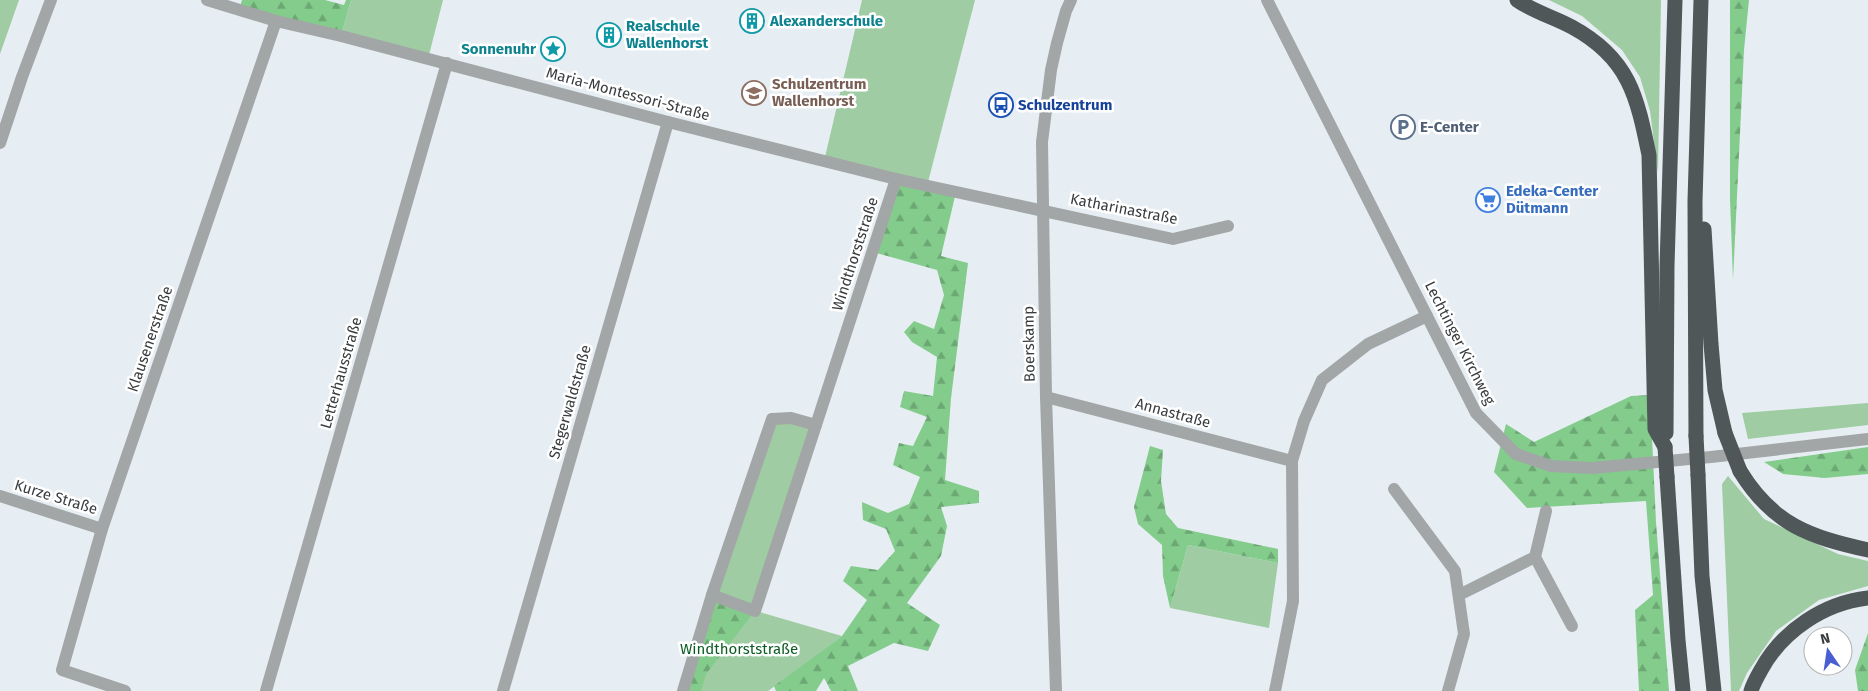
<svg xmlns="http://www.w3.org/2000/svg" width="1868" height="691" viewBox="0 0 1868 691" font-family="'Fira Sans',sans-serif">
	<defs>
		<pattern id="forest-firs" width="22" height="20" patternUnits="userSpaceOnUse" patternTransform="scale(1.25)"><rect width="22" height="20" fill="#83cc8c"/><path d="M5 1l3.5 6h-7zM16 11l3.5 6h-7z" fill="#6ca774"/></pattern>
	</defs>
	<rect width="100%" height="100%" fill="#e7eef3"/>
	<g fill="#9fcca3">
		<path d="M 0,0 L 19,0 L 0,54 Z"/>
		<path d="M 351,0 L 443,0 L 428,59 L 341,36 Z"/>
		<path d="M 862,0 L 975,0 L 927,186 L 824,161 Z"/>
		<path d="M 1549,0 L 1661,0 L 1658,173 L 1650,111 L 1640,77 L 1622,50 L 1582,16 Z"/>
		<path d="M 1868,403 L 1868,425 L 1748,439 L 1742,413 Z"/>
		<path d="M 772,419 L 816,425 L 756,611 L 842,636 L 768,691 L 683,691 Z"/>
		<path d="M 1728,476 L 1764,519 L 1838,554 L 1868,561 L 1868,586 L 1819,600 L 1776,631 L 1747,673 L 1739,691 L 1731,691 L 1722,484 Z"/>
		<path d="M 1188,545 L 1278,563 L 1269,628 L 1170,608 Z"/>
	</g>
	<g fill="url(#forest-firs)">
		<path d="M 242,0 L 325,0 L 344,5 L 346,0 L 351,0 L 341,36 L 239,10 Z"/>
		<path d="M 1730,0 L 1749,0 L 1744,50 L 1733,280 L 1730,199 Z"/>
		<path d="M 896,179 L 956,192 L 941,256 L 968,263 L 951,398 L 945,480 L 979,491 L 979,503 L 941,507 L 947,526 L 941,556 L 907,603 L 940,625 L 928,651 L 894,643 L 848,666 L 858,691 L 831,691 L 824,678 L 816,691 L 776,691 L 774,686 L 842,636 L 867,600 L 843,581 L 851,566 L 878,570 L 895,551 L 886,529 L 863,520 L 862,502 L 888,513 L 909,504 L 920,477 L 893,465 L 899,443 L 913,446 L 927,417 L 900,407 L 904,391 L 933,396 L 937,357 L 912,342 L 904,332 L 914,321 L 934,329 L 944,295 L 937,270 L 873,252 Z"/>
		<path d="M 1650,395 L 1656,522 L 1669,691 L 1639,691 L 1635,610 L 1653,595 L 1646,501 L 1527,508 L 1494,472 L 1506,424 L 1534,442 L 1631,396 Z"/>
		<path d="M 1150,446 L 1163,450 L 1161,481 L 1166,514 L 1178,528 L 1278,549 L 1278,563 L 1188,545 L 1170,608 L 1163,576 L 1162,545 L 1138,524 L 1134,507 Z"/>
		<path d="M 1868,447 L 1868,474 L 1825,478 L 1783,474 L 1764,462 Z"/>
		<path d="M 712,595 L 755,611 L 706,674 L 701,691 L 683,691 Z"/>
		<path d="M 1868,633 L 1868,691 L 1858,691 L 1855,670 Z"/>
	</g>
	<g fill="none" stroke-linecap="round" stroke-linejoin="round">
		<g stroke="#a2a6a6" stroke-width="12">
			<path d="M 207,0 L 276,21 L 341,36 L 668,122 L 896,179 L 1173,239 L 1228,226"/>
			<path d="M 1267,0 L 1476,413 L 1516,454 L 1551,466 L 1592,468 L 1711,457 L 1868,439"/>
			<path d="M 0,143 L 22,77 L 51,0"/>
			<path d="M 1046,397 L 1292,461"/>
			<path d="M 1394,489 L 1455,571 L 1464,634 L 1448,691"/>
			<path d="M 0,496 L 102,529"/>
			<path d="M 1535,557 L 1572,626"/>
			<path d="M 712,595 L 755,611 L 816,425"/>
			<path d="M 1459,595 L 1535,557 L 1546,511"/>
			<path d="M 125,691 L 62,670 L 102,529 L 276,21"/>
			<path d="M 266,691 L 447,63"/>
			<path d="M 503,691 L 668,122"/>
			<path d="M 683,691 L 712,595 L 772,419 L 791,418 L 816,425 L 896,179"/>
			<path d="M 1056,691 L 1046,397 L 1042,142 L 1051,70 L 1057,43 L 1066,11 L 1071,0"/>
			<path d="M 1275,691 L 1293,601 L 1292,461 L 1304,421 L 1322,380 L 1368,344 L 1427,316"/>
		</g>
		<g stroke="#4f5758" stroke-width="15">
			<path d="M 1517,0 C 1534,12 1554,17 1572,27 C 1629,58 1637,96 1649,155 L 1655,429 L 1665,447"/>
			<path d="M 1704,229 L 1711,344 L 1715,390 L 1725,433"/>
			<path d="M 1666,433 L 1667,266 L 1675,0"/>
			<path d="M 1696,436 L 1695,201 L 1701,0"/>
			<path d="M 1740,471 C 1773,525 1810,537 1868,550"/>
			<path d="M 1698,475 L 1702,576 L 1714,691"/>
			<path d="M 1667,477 L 1678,640 L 1683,691"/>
			<path d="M 1751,691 C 1753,684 1757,677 1761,670 C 1782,631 1824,603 1868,598"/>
		</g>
		<g stroke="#4f5758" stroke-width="15">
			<path d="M 1725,433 L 1740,471"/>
			<path d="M 1696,436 L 1698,475"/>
			<path d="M 1665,447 L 1667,477"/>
		</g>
	</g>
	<defs>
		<symbol id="building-ring" viewBox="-11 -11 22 22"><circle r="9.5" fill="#fff" stroke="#0f9aa8" stroke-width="1.5"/><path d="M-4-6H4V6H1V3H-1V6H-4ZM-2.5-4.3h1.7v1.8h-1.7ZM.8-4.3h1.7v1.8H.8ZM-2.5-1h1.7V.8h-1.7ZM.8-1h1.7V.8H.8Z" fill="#0f9aa8"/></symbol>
		<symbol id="sight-ring" viewBox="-11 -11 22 22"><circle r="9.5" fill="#fff" stroke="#0f9aa8" stroke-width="1.5"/><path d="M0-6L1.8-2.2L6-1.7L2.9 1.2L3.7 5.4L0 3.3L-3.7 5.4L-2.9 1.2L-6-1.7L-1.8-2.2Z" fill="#0f9aa8"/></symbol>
		<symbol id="school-ring" viewBox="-11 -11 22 22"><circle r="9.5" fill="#fff" stroke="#8d6e63" stroke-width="1.5"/><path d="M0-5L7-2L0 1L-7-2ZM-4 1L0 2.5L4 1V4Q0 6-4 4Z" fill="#8d6e63"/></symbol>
		<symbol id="bus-ring" viewBox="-11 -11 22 22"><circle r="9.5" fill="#fff" stroke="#1a4fb4" stroke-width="1.5"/><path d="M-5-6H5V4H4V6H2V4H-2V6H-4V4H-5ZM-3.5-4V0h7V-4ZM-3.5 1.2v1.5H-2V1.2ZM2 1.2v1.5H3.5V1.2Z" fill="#1a4fb4"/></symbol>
		<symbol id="parking-ring" viewBox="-11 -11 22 22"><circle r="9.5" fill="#fff" stroke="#5c6f8a" stroke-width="1.5"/><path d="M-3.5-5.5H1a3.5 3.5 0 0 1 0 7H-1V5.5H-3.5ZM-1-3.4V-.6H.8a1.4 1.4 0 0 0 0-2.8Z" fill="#5c6f8a"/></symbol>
		<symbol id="supermarket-ring" viewBox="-11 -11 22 22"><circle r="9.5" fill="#fff" stroke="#3f7fe0" stroke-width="1.5"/><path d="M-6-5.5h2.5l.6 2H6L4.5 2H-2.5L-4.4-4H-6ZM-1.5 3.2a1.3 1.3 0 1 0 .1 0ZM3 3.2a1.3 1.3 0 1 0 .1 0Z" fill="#3f7fe0"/></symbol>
	</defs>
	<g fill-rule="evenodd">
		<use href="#building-ring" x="738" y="7" width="28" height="28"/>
		<use href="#building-ring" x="595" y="21" width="28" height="28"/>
		<use href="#sight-ring" x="539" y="35" width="28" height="28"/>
		<use href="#school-ring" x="740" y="79" width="28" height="28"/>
		<use href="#bus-ring" x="987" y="91" width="28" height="28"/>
		<use href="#parking-ring" x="1389" y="113" width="28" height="28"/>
		<use href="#supermarket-ring" x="1474" y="186" width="28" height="28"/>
	</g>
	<g text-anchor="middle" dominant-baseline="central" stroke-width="5" stroke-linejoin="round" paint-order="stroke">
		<g font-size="15" font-weight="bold" fill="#0d838f" stroke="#fff" text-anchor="start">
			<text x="770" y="21">Alexanderschule</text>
			<text x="626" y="26">Realschule<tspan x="626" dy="17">Wallenhorst</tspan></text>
			<text x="536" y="49" text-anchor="end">Sonnenuhr</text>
		</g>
		<g font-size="15" font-weight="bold" fill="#785e54" stroke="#fff" text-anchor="start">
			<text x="772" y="84">Schulzentrum<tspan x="772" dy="17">Wallenhorst</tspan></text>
		</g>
		<g font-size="15" fill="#393c3e" stroke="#fff">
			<text transform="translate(628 94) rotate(15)">Maria-Montessori-Straße</text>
			<text transform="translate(1124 209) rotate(11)">Katharinastraße</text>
			<text transform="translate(855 254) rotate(-72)">Windthorststraße</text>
			<text transform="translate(150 339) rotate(-71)">Klausenerstraße</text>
			<text transform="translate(1460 343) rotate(63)">Lechtinger Kirchweg</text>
			<text transform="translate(1029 344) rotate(-91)">Boerskamp</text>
			<text transform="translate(341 373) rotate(-74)">Letterhausstraße</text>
			<text transform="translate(570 402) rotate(-74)">Stegerwaldstraße</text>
			<text transform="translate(1173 413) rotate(15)">Annastraße</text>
			<text transform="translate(56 497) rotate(17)">Kurze Straße</text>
		</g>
		<g font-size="15" font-weight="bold" fill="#164399" stroke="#fff" text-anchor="start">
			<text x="1018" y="105">Schulzentrum</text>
		</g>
		<g font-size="15" font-weight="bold" fill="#4e5e75" stroke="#fff" text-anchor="start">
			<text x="1420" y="127">E-Center</text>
		</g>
		<g font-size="15" font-weight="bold" fill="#366cbe" stroke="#fff" text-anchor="start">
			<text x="1506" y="191">Edeka-Center<tspan x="1506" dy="17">Dütmann</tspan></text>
		</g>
		<g font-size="15" fill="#0a5c22" stroke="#fff">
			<text x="739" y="649">Windthorststraße</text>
		</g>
	</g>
	<g transform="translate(1828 651) rotate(347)"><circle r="24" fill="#ffffff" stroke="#b0b1b2"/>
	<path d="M0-4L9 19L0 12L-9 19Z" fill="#495ed2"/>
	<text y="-8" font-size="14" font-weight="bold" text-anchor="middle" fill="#393c3e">N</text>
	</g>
</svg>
